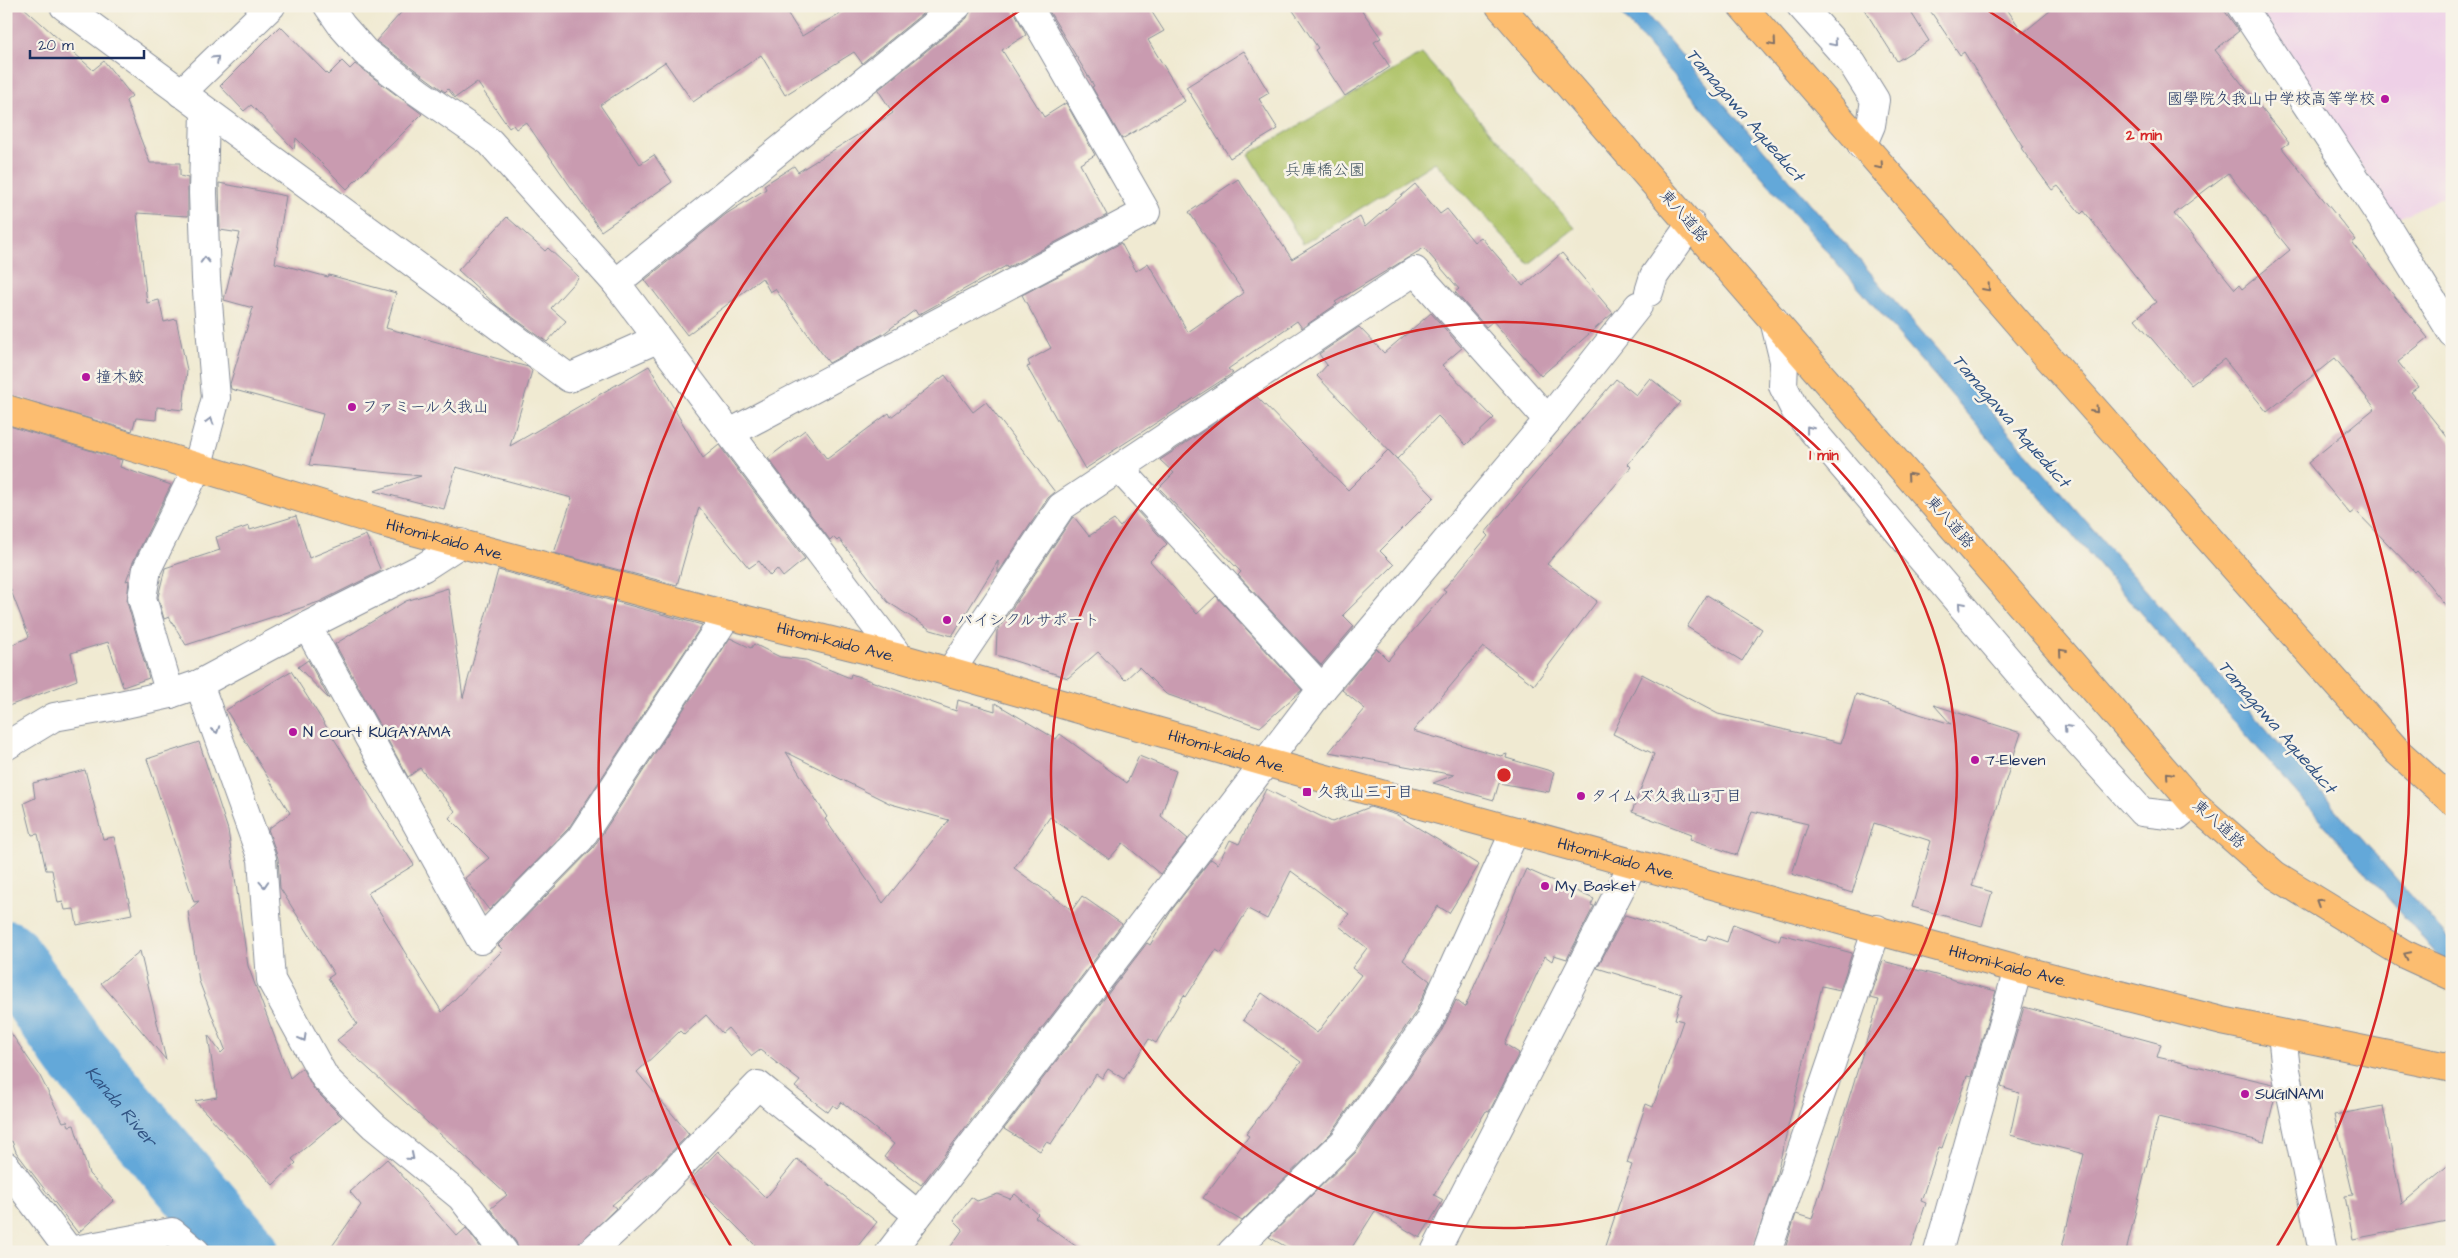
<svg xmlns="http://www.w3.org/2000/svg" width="2458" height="1258" viewBox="0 0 2458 1258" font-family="'Architects Daughter','Klee One',sans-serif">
	<rect width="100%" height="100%" fill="#f7f3e8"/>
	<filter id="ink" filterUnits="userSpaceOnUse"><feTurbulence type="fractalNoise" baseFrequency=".02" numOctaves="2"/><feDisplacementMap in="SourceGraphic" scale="10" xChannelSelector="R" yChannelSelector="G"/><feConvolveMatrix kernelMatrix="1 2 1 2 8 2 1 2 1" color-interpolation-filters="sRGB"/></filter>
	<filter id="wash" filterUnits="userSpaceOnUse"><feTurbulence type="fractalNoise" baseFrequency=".0096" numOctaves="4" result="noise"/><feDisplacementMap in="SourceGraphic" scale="20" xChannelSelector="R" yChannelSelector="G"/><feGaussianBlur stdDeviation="1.12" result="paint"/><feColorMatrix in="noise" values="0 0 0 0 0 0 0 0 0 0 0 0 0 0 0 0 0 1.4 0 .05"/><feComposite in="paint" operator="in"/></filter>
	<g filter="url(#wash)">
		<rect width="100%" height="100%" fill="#f0ead2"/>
		<path fill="#eed0e7" d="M 2255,6 L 2452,6 L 2452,192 L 2397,219 Z"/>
		<path fill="#aec367" stroke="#647962" d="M 1422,54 L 1575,228 L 1529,264 L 1435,162 L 1303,244 L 1249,154 Z"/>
		<path fill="#63a8d9" stroke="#3f6c9c" d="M 1614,6 L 1639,6 L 2452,943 L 2452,972 Z"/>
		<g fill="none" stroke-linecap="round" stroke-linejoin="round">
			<path stroke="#63a8d9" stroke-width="68" id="s1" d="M 6,954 L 77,1054 L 245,1252"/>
		</g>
		<g id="blocks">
			<g fill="#c99bb0" fill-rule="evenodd">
				<path d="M 6,6 L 22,6 L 93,70 L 104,61 L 132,96 L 126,101 L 150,163 L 180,163 L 180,176 L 188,178 L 188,216 L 137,213 L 147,303 L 159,300 L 164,322 L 176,319 L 187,370 L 183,410 L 157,407 L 156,420 L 136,418 L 132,431 L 6,394 Z"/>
				<path d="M 407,6 L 783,6 L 802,36 L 852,6 L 932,6 L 862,63 L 854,52 L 785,95 L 761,55 L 693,102 L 665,62 L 600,105 L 640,164 L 654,155 L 672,182 L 601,231 L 526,122 L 516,129 L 513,125 L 509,128 L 477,82 L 455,98 L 448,89 L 445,92 L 376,41 Z"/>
				<path d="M 972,6 L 1012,6 L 1026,35 L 1002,50 L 1044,117 L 1066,103 L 1095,155 L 1080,164 L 1107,215 L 1007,268 L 1006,266 L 918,315 L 915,310 L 883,334 L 829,363 L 775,289 L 770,292 L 762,278 L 687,335 L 645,280 L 726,214 L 766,189 L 764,185 L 794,166 L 798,172 L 893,113 L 878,90 L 967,18 Z"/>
				<path d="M 1046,6 L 1148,6 L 1164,31 L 1148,40 L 1185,101 L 1122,139 L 1092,87 L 1094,86 Z"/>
				<path d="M 1290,6 L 1359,6 L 1381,38 L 1374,42 L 1390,67 L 1345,96 L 1315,50 L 1318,48 Z"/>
				<path d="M 1862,6 L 1907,6 L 1929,41 L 1897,61 Z"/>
				<path d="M 1927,6 L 2005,6 L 2023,33 L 2056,6 L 2221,6 L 2239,31 L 2215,50 L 2289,143 L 2282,148 L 2356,240 L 2352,243 L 2428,338 L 2398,362 L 2418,387 L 2411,392 L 2452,443 L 2452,613 L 2417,570 L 2415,572 L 2355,510 L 2350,514 L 2308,463 L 2375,408 L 2335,358 L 2267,412 L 2224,359 L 2191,385 L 2135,319 L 2156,302 L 2084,211 L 2081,214 L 2058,186 L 2052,190 L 2021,148 L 2023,147 L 1964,52 L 1960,55 ZM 2228,173 L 2290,250 L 2242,289 L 2239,285 L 2235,289 L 2174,214 Z"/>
				<path d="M 280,26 L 328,75 L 342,61 L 350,69 L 355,64 L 422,114 L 347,189 L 296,138 L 294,149 L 251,105 L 244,111 L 220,86 Z"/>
				<path d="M 1244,51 L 1269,93 L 1259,99 L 1278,129 L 1230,158 L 1186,87 Z"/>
				<path d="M 1238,179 L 1292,259 L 1360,217 L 1365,227 L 1415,184 L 1440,214 L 1447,209 L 1474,242 L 1481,237 L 1523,286 L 1562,253 L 1613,313 L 1541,376 L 1493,321 L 1486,327 L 1455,292 L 1459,289 L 1424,248 L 1335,302 L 1337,304 L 1302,328 L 1297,321 L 1228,369 L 1233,373 L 1085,469 L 1027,367 L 1030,366 L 1028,361 L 1051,348 L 1022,295 L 1121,243 L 1136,271 L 1148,263 L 1188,332 L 1244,293 L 1189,212 Z"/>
				<path d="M 219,183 L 286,196 L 275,263 L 328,277 L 329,275 L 396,293 L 386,328 L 528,367 L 532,371 L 510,446 L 649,366 L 703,458 L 719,445 L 805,559 L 783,577 L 777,569 L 770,576 L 759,561 L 749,568 L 699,507 L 677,585 L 554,553 L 572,498 L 456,467 L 444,509 L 374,491 L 421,476 L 309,465 L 323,414 L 231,389 L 230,384 L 253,308 L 224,300 L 240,233 L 220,230 Z"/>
				<path d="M 507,217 L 545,251 L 548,248 L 579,277 L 551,308 L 566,321 L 547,342 L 497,306 L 458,270 Z"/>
				<path d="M 1431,313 L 1462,348 L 1442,365 L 1494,418 L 1466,445 L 1438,416 L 1397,459 L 1317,376 L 1327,365 L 1319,354 L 1359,327 L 1384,353 Z"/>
				<path d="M 945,375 L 973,412 L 986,402 L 1055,492 L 1048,498 L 998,573 L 998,561 L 952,636 L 931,630 L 888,602 L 839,539 L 837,541 L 833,537 L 830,540 L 768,458 L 805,430 L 827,459 L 889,413 L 891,417 Z"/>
				<path d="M 1650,378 L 1680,402 L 1628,464 L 1631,467 L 1547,564 L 1597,601 L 1534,685 L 1483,647 L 1413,731 L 1501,756 L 1507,754 L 1506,758 L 1554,772 L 1549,792 L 1499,783 L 1494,800 L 1433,783 L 1454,775 L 1329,752 L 1365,709 L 1342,690 L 1376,648 L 1388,660 L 1446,592 L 1443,590 L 1488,536 L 1485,533 L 1511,502 L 1616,379 L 1636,395 Z"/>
				<path d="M 1256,396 L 1348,490 L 1388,450 L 1434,497 L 1380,551 L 1394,565 L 1343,615 L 1354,626 L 1321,665 L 1238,575 L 1241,572 L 1159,488 L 1174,473 L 1160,460 Z"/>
				<path d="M 6,425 L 122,460 L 120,467 L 171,485 L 133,562 L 126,581 L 129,580 L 127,602 L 149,678 L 123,687 L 108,642 L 71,653 L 77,680 L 6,707 L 6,648 L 29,637 L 6,578 Z"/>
				<path d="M 1136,510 L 1167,544 L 1150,561 L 1197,614 L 1216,596 L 1302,690 L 1260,727 L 1166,694 L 1139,667 L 1125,680 L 1098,652 L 1068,678 L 996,655 L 997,631 L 1072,518 L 1074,517 L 1089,536 L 1114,520 L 1120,527 Z"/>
				<path d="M 296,516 L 309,558 L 366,535 L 381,571 L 319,602 L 186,645 L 169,617 L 164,619 L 158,597 L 165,568 L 220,550 L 216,537 L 249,526 L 250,530 Z"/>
				<path d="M 498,570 L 702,625 L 568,829 L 489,910 L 465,878 L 489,858 L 449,818 L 455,811 L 420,768 L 408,777 L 335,644 L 406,601 L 448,588 L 463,698 Z"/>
				<path d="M 1707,595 L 1762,629 L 1742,661 L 1687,627 Z"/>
				<path d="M 730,638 L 751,648 L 754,644 L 780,657 L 806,660 L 850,678 L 851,674 L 956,711 L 958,700 L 995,711 L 995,703 L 1056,739 L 1060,734 L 1127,783 L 1139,756 L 1176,771 L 1161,816 L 1188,839 L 1160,874 L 1123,843 L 1109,859 L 1050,817 L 1014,868 L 1072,910 L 1082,896 L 1122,924 L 921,1185 L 884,1157 L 894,1144 L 842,1102 L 837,1108 L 833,1105 L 828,1112 L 795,1087 L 800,1081 L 760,1050 L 752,1056 L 728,1028 L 722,1033 L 706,1015 L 684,1035 L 680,1031 L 637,1072 L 689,1134 L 653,1171 L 612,1205 L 616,1208 L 571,1252 L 519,1252 L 516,1242 L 490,1209 L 507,1195 L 337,1040 L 357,1024 L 328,978 L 334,974 L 280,888 L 278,858 L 268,829 L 290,813 L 226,710 L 291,671 L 414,865 L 368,893 L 442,1012 L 503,950 L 498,945 L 593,848 ZM 786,752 L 891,804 L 949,820 L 883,903 L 825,819 L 827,817 Z"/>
				<path d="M 308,660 L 329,699 L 298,667 Z"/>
				<path d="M 1642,674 L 1718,714 L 1841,743 L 1856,694 L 1951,724 L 1934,705 L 2021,733 L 1972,886 L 1992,892 L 1982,926 L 1912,907 L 1931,841 L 1874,823 L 1852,893 L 1792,874 L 1808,824 L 1752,811 L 1737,855 L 1690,839 L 1692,834 L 1632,812 L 1654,754 L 1613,734 Z"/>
				<path d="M 199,742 L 228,830 L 248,966 L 290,1078 L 302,1068 L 314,1089 L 342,1117 L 292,1159 L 296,1163 L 273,1185 L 195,1101 L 217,1097 L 208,1035 L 221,1053 L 225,1049 L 199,981 L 188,911 L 199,901 L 194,902 L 147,759 Z"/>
				<path d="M 85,770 L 103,839 L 114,837 L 132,914 L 77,925 L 74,909 L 65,910 L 63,902 L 58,903 L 52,870 L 46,870 L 38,834 L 32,835 L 24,803 L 35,798 L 33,783 Z"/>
				<path d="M 1266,789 L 1332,822 L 1370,807 L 1397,815 L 1479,865 L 1449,913 L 1438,906 L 1403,960 L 1430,981 L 1415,1013 L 1332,1132 L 1242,1221 L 1203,1198 L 1249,1136 L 1246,1134 L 1301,1062 L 1243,1020 L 1262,993 L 1317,1033 L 1361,975 L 1352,968 L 1367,948 L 1339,926 L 1349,914 L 1291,871 L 1267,919 L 1248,909 L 1221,953 L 1216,950 L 1186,997 L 1184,995 L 1156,1043 L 1149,1039 L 1124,1079 L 1108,1069 L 1102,1078 L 1096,1074 L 1051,1144 L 1046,1142 L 1040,1151 L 1004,1129 L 1147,943 L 1150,945 L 1171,911 L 1211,859 L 1218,864 L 1230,840 L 1239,844 Z"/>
				<path d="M 1526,869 L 1594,899 L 1591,905 L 1594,906 L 1567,959 L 1554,955 L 1552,961 L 1545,956 L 1505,1044 L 1519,1053 L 1489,1112 L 1486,1111 L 1434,1195 L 1443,1200 L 1420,1238 L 1375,1211 L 1349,1252 L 1295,1252 L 1269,1237 L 1357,1151 L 1442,1030 L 1456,1000 L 1465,1007 Z"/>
				<path d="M 1625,915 L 1706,940 L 1708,935 L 1727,942 L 1733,924 L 1779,941 L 1781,934 L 1852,953 L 1840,990 L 1822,986 L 1775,1181 L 1752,1252 L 1603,1252 L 1632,1165 L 1627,1163 L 1646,1104 L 1653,1107 L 1683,1021 L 1675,1019 L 1682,994 L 1597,968 Z"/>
				<path d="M 140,951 L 166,1060 L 101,983 Z"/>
				<path d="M 1883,961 L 1996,991 L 1971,1077 L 1967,1076 L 1942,1148 L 1939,1147 L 1921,1201 L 1926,1203 L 1910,1252 L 1784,1252 L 1796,1214 L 1812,1219 L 1879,1000 L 1870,998 Z"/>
				<path d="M 2024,1007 L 2161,1044 L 2157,1057 L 2273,1084 L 2275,1096 L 2264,1142 L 2158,1117 L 2126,1252 L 2061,1252 L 2084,1154 L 2010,1135 L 2019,1093 L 2001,1087 Z"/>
				<path d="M 6,1026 L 39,1074 L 63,1122 L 67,1121 L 69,1126 L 74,1125 L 89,1174 L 114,1200 L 78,1233 L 16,1152 L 12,1141 L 6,1144 Z"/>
				<path d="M 2383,1106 L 2402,1204 L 2452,1162 L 2452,1220 L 2353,1239 L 2345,1196 L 2353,1195 L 2334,1115 Z"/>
				<path d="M 718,1151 L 766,1198 L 797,1159 L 877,1222 L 853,1252 L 762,1252 L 690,1180 Z"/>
				<path d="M 387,1159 L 457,1236 L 466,1228 L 484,1252 L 328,1252 L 361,1205 L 350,1192 Z"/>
				<path d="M 998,1194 L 1010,1199 L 1015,1194 L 1038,1214 L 1035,1217 L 1084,1252 L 947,1252 L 963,1229 L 954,1220 L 971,1197 L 977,1201 Z"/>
			</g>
		</g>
	</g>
	<g filter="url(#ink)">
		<use href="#blocks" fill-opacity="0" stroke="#868c98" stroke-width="1"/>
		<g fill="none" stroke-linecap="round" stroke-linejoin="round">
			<defs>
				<g id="minor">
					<path d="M 64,6 L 569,378 L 657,339"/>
					<path d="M 328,6 L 342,26 L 365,52 L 418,92 L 490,142 L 616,283 L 900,658"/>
					<path d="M 1801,6 L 1852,63 L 1875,100 L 1871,125 L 1862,146"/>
					<path d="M 2241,6 L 2383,220 L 2452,333"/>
					<path d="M 181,93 L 271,6"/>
					<path d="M 616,283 L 957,6"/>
					<path d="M 1649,292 L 1654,276 L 1691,224"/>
					<path d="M 1774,320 L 1784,361 L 1783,386 L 1795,410 L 2059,720 L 2142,812 L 2177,816 L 2193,803"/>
					<path d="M 730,433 L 1146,212 L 1028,6"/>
					<path d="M 1119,468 L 1322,689"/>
					<path d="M 307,626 L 481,940 L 580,839 L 727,615"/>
					<path d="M 950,672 L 1061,507 L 1415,271 L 1548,420"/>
					<path d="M 199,684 L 262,859 L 271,980 L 325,1078 L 374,1126 L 461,1197 L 504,1252"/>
					<path d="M 170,694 L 142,598 L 147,569 L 197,468 L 216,398 L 206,279 L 203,193 L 205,111"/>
					<path d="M 6,746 L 54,717 L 116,706 L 170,694 L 199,684 L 307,626 L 424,567 L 461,543"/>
					<path d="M 2282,1034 L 2286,1070 L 2323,1252"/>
					<path d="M 6,1166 L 70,1252"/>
					<path d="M 69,1251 L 172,1232 L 196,1252"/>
					<path d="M 591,1252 L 642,1205 L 758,1085 L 918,1215"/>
					<path d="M 890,1252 L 1322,689 L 1548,420 L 1638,306"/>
					<path d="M 1232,1252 L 1344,1142 L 1429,1021 L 1515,831"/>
					<path d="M 1435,1252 L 1633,864"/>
					<path d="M 1767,1252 L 1877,929"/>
					<path d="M 1938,1252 L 2018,969"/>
				</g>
				<g id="major">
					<path d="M 1500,6 L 2193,803 L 2275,875 L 2404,954 L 2452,976"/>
					<path d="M 1742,6 L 2047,356 L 2398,752 L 2452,801"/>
					<path id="s2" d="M 6,409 L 383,523 L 727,615 L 900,658 L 1268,763 L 2018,969 L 2222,1021 L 2452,1068"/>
				</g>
			</defs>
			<use href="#minor" stroke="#868c98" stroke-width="30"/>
			<use href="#major" stroke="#868c98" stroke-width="30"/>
			<use href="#minor" stroke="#fff" stroke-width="28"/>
			<use href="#major" stroke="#fcbd6f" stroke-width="28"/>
		</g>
		<defs><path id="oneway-chevron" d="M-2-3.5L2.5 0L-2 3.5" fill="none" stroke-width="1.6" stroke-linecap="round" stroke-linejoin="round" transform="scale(1.25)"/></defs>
		<g stroke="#806f66">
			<use href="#oneway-chevron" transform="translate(1773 43) rotate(49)"/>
			<use href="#oneway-chevron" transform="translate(1880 166) rotate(49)"/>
			<use href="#oneway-chevron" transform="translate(1987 288) rotate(49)"/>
			<use href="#oneway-chevron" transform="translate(2095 410) rotate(48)"/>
			<use href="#oneway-chevron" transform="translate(1910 476) rotate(-131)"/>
			<use href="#oneway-chevron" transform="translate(2062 652) rotate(-131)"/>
			<use href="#oneway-chevron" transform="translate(2169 775) rotate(-131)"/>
			<use href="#oneway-chevron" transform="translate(2319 902) rotate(-148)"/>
			<use href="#oneway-chevron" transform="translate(2407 955) rotate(-154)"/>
		</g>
		<g stroke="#8d97ae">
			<use href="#oneway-chevron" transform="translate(1834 43) rotate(49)"/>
			<use href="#oneway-chevron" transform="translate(216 59) rotate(-44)"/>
			<use href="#oneway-chevron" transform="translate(205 260) rotate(-92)"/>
			<use href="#oneway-chevron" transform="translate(210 421) rotate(-74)"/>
			<use href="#oneway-chevron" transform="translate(1809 429) rotate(-128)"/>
			<use href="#oneway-chevron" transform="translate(1961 605) rotate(-131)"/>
			<use href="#oneway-chevron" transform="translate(2067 728) rotate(-132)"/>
			<use href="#oneway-chevron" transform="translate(216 730) rotate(70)"/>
			<use href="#oneway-chevron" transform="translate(264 884) rotate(86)"/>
			<use href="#oneway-chevron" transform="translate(303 1038) rotate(61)"/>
			<use href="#oneway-chevron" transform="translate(411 1157) rotate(40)"/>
		</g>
	</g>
	<g fill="none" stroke="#d62828" stroke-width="2.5">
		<circle cx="1504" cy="775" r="453"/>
		<path d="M732 1248A905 905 0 0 1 1024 8M1984 8A905 905 0 0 1 2276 1248"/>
	</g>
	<g fill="#b5179e" stroke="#f7f3e8" stroke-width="2">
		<circle cx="2385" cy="99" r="5"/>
		<circle cx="86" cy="377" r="5"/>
		<circle cx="352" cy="407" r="5"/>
		<circle cx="947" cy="620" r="5"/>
		<circle cx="293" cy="732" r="5"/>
		<circle cx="1975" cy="760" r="5"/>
		<rect x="1302" y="787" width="10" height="10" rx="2.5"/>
		<circle cx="1581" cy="796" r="5"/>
		<circle cx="1545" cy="886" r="5"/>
		<circle cx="2245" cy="1094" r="5"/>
	</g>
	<g text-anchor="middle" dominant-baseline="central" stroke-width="5" stroke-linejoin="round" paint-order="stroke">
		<g font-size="16" fill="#1b2f5e" stroke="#f7f3e8" text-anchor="start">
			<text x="2375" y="99" text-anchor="end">國學院久我山中学校高等学校</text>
			<text x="96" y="377">撞木鮫</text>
			<text x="362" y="407">ファミール久我山</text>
			<text x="957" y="620">バイシクルサポート</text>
			<text x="303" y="732">N court KUGAYAMA</text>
			<text x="1985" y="760">7-Eleven</text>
			<text x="1317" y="792">久我山三丁目</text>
			<text x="1591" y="796">タイムズ久我山3丁目</text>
			<text x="1555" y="886">My Basket</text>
			<text x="2255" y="1094">SUGINAMI</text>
		</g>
		<g font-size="16" fill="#405460" stroke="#f7f3e8">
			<text x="1325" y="170">兵庫橋公園</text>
		</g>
		<g font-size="16" fill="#1b2f5e" stroke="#f7f3e8">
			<text transform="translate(1684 216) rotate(49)">東八道路</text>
			<text transform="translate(1950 522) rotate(49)">東八道路</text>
			<text stroke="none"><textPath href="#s2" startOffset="458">Hitomi-kaido Ave.</textPath></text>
			<text stroke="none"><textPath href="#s2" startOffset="862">Hitomi-kaido Ave.</textPath></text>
			<text stroke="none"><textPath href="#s2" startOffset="1268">Hitomi-kaido Ave.</textPath></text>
			<text transform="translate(2219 824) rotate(42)">東八道路</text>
			<text stroke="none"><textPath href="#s2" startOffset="1672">Hitomi-kaido Ave.</textPath></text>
			<text stroke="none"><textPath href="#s2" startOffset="2078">Hitomi-kaido Ave.</textPath></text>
		</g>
		<g font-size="18" font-style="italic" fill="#315383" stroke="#f7f3e8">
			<text transform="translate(1745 115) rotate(49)">Tamagawa Aqueduct</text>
			<text transform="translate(2011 421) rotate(49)">Tamagawa Aqueduct</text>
			<text transform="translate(2277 727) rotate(49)">Tamagawa Aqueduct</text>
			<text stroke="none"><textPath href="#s1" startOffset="191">Kanda River</textPath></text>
		</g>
	</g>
	<circle cx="1504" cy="775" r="8" fill="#d62828" stroke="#f7f3e8" stroke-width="2.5"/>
	<g font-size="15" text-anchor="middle" font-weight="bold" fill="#d62828" stroke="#f7f3e8" stroke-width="5" stroke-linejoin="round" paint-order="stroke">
		<text x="2144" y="140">2 min</text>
		<text x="1824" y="460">1 min</text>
	</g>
	<rect width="2458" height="1258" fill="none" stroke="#f7f3e8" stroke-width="25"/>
	<path d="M30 50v8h114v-8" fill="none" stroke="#1b2f5e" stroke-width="2.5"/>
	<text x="38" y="50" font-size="15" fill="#1b2f5e" stroke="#f7f3e8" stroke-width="4" paint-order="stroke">20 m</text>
</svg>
